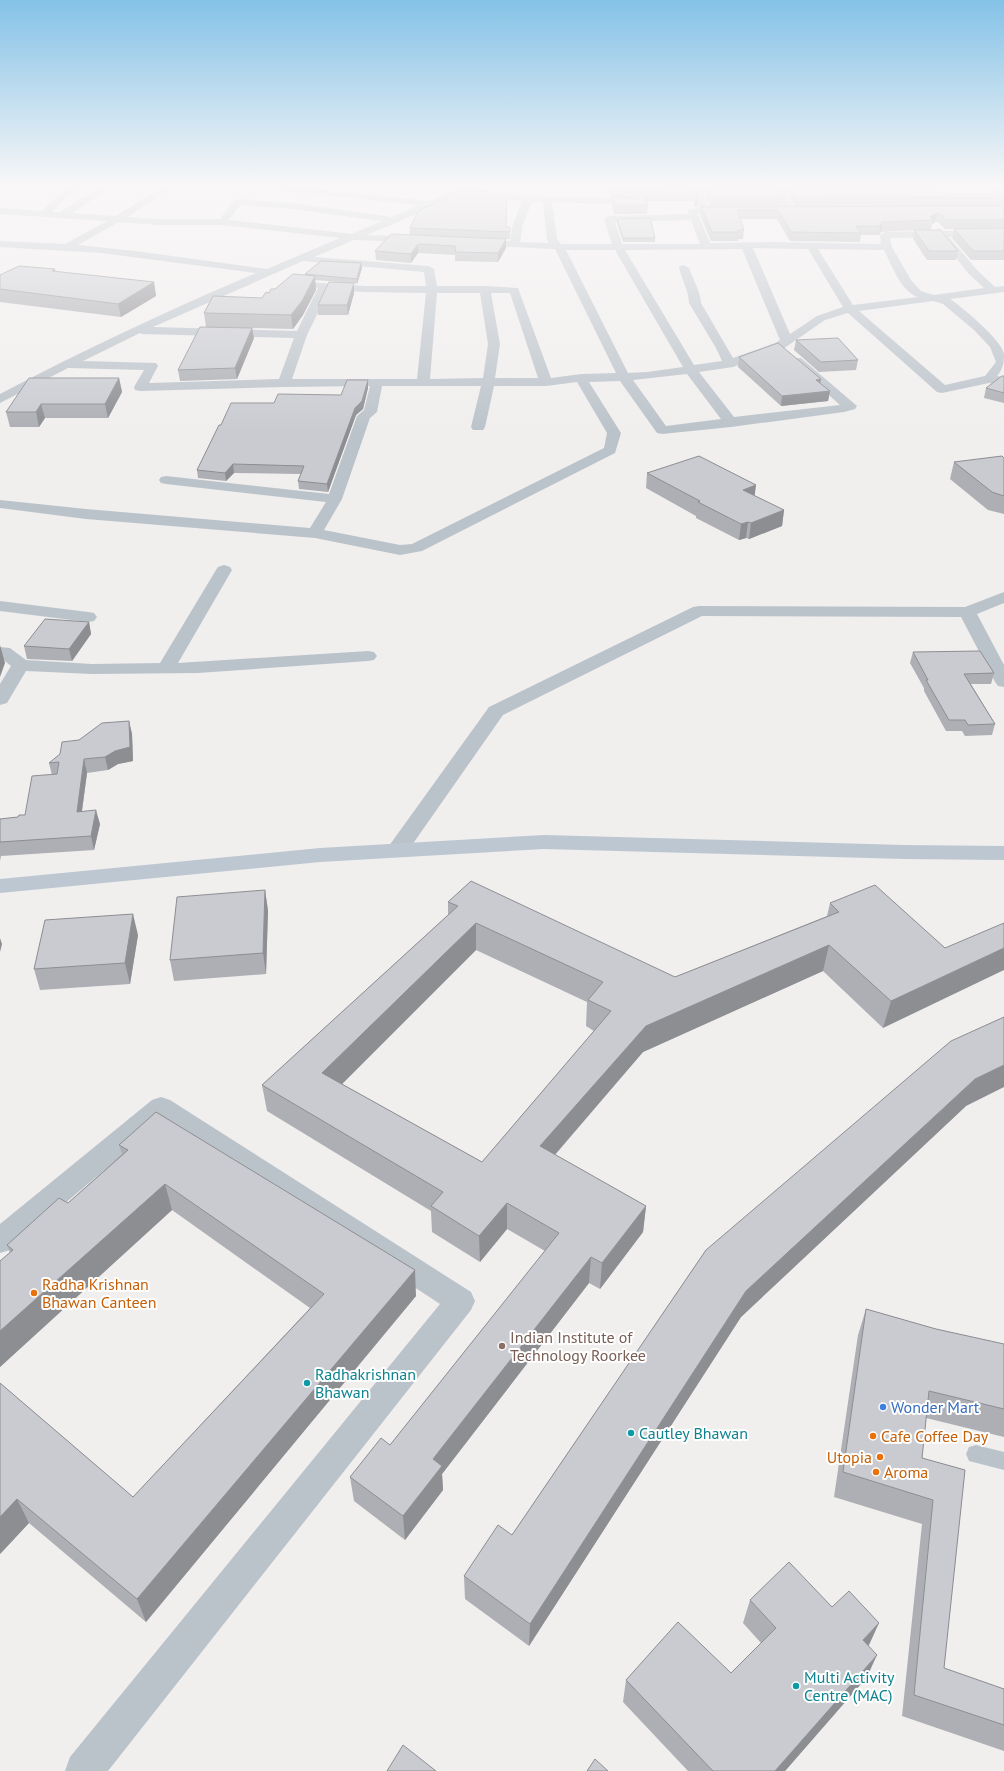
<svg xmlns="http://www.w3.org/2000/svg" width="1004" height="1771" viewBox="0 0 1004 1771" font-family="'PT Sans',sans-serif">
	<rect width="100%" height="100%" fill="#f1eeee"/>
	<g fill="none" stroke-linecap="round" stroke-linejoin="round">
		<path fill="#bbc3ca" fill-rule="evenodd" d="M 976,1445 L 1004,1452 L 1004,1470 L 969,1461 L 966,1454 L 969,1447 Z"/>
		<g fill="#bbc3ca" fill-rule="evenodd">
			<path d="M 77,184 L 88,184 L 66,198 L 52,212 L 60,212 L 105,184 L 116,184 L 72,213 L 116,216 L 166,184 L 176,184 L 128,217 L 158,219 L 220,219 L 234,200 L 237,199 L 293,203 L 392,217 L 419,205 L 276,190 L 266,184 L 429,201 L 469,184 L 481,184 L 398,222 L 366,235 L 418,237 L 422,238 L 423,240 L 422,242 L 354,240 L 314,257 L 429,266 L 434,269 L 437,286 L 485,286 L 518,288 L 551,378 L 581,374 L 616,373 L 555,249 L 472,245 L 471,243 L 476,240 L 510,241 L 513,224 L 522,201 L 478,196 L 473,193 L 475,191 L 528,196 L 636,199 L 641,202 L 636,205 L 552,202 L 557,239 L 561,244 L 612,244 L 604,219 L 609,216 L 689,214 L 687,211 L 689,209 L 699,208 L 694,194 L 694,184 L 703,184 L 704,194 L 709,208 L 731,208 L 736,211 L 731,214 L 698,214 L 710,243 L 772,242 L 881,244 L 880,235 L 885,232 L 934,231 L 939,228 L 944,231 L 1004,230 L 1004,236 L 949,237 L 977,270 L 995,287 L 1004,286 L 1004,292 L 950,299 C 962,307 1002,340 1004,354 C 1004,363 1003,369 997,376 L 1004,377 L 1004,385 L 989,383 L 942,393 L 937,392 L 848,313 L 825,320 L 783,349 L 733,367 L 699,372 L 734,417 L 840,405 L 791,361 L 793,358 L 801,358 L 857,406 L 855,409 L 844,412 L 731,427 L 662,434 L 657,433 L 620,381 L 589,382 L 621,433 L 615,453 L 422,551 L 400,555 L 315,538 L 86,519 L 0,508 L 0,500 L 86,509 L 310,528 L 326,502 L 166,484 L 161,483 L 159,480 L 161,477 L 166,476 L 329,494 L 357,416 L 364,410 L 370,386 L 284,387 L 140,391 L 135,390 L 134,387 L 144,370 L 68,368 L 0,403 L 0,394 C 83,350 169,310 256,273 L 101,253 L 0,247 L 0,241 L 65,244 L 107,221 L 0,214 L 0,208 L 42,211 L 60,194 ZM 532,202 L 543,202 L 547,240 L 549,243 L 520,242 L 523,224 ZM 240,205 L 293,209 L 382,221 L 352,234 L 229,220 ZM 691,220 L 700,244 L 622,244 L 615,222 ZM 119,222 L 158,225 L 223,225 L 340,238 L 267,269 L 135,251 L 78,245 ZM 939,237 L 969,274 L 984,288 L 934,295 L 921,291 L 911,280 L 892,247 L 890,238 ZM 753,248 L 808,249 L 843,307 L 817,316 L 790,334 ZM 742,249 L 780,340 L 775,343 L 733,358 L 701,303 C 701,293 693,279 689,268 L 684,265 L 680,266 L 679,268 C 682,279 689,293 689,303 L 716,348 L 722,361 L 694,365 L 625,250 ZM 818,249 L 884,250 C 892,265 900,291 918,297 L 853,305 ZM 566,250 L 615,250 L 683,367 L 647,372 L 628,373 ZM 303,261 L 424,272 L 426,286 L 365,286 L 307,282 L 306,284 L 307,286 L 318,288 L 297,331 L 153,327 ZM 329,290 L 365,292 L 426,293 L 417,379 L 292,379 L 307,335 ZM 437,293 L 480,293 L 488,344 L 483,378 L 430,379 ZM 491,293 L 510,293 L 538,378 L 495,378 L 500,344 ZM 933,301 L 943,304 L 974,330 L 990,347 L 996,362 L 985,376 L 945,385 L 859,311 ZM 140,333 L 142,334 L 294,338 L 279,379 L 149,383 L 158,366 L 156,363 L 83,361 ZM 687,374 L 721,419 L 666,426 L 633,380 ZM 577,382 L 607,433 L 604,448 L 412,544 L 400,545 L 324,530 L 342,499 L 370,418 L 377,412 L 382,386 L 481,386 L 471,427 L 473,430 L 483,430 L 485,427 L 494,386 L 546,386 Z"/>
			<path d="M 773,184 L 782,184 L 795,211 L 793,213 L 787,213 Z"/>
			<path d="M 224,565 L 230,567 L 232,570 L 178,663 L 368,651 L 374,652 L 377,656 L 374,660 L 368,661 L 198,673 L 92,674 L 26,671 L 7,703 L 0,705 L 0,684 L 11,666 L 0,657 L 0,647 L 10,648 L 26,660 L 92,664 L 160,663 L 216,570 L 218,567 Z"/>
			<path d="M 1004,592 L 1004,603 L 977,614 L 1004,665 L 1004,687 L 998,686 L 995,682 L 961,617 L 702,616 L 503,715 L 405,855 L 397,857 L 389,855 L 386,850 L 489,707 L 693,607 L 699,606 L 965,607 Z"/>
			<path d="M 0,601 L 88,612 L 94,613 L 97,617 L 94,621 L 88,622 L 0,611 Z"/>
			<path d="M 161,1097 L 170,1100 L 471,1292 L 475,1301 L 471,1310 L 108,1771 L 65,1771 L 70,1757 L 440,1304 L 162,1121 L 10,1250 L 0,1253 L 0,1224 L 152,1100 Z"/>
		</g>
		<g fill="#bdc7d1" fill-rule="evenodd">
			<path d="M 0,184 L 5,184 L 3,188 L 0,189 Z"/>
			<path d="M 544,835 L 904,845 L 1004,846 L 1004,860 L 904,859 L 544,849 L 320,862 L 0,893 L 0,879 L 320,848 Z"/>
		</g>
	</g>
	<g fill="#adafb4" fill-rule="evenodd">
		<path d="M 609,184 L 693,185 L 698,198 L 697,207 L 695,207 L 693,201 L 647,201 L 648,205 L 647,214 L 614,214 L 612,206 L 613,197 L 610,197 L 609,192 Z"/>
		<path d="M 704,184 L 777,184 L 783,198 L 782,206 L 794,206 L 783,184 L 890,184 L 891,187 L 941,193 L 997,194 L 987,184 L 1004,184 L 1004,260 L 971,260 L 952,238 L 954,229 L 945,229 L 939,223 L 935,222 L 932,224 L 931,230 L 958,251 L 956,260 L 927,260 L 913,239 L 914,230 L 881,232 L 879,235 L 861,235 L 860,242 L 790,241 L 777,219 L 740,219 L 744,230 L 743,239 L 738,239 L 738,241 L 711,241 L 700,215 L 701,207 L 710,206 L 705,194 Z"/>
		<path d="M 617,219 L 655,238 L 655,242 L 623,242 L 617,223 Z"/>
		<path d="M 506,227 L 510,227 L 510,239 L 476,238 L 506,239 L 506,248 L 498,262 L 455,261 L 455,255 L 418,253 L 411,263 L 376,260 L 375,251 L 410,235 L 410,228 Z"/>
		<path d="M 361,263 L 362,268 L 357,284 L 354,283 L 354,293 L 348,315 L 318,315 L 318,305 L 353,283 L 315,280 L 316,290 L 303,315 L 293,329 L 206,327 L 204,313 L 262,298 L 269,293 L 305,275 L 305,274 Z"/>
		<path d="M 55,269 L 56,272 L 154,282 L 156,296 L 121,317 L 0,302 L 0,275 Z"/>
		<path d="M 252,328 L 254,338 L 237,379 L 180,381 L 178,370 Z"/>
		<path d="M 796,340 L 858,360 L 856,370 L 819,372 L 794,350 Z"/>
		<path d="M 739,357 L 821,379 L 820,383 L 830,391 L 828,401 L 781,406 L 738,367 Z"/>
		<path d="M 1004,376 L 1004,403 L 984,398 L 986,388 Z"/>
		<path d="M 119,378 L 122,392 L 108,418 L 45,418 L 39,427 L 10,427 L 6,412 Z"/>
		<path d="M 368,388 L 363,409 L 356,415 L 328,492 L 299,489 L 298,481 L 301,474 L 234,473 L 226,481 L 198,478 L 197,470 L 221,425 L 274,403 L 341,395 Z"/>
		<path d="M 1004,458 L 1004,514 L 988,510 L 950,479 L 954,462 Z"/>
		<path d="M 647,473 L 755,496 L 784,510 L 782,526 L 749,539 L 746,538 L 739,540 L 696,518 L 696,516 L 646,488 Z"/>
		<path d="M 89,622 L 91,634 L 72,661 L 27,659 L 24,646 Z"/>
		<path d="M 913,652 L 994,673 L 991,684 L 971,684 L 995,724 L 992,735 L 965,736 L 962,731 L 946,731 L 924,691 L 924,688 L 910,663 Z"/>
		<path d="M 129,721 L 132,734 L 133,761 L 118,764 L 108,770 L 87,773 L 82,811 L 100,824 L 94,850 L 1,856 L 0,861 L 0,819 L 18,817 L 25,815 L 52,775 L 49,763 L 79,740 Z"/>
		<path d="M 265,890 L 268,911 L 266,974 L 174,981 L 170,960 Z"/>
		<path d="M 448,902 L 675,977 L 827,916 L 830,903 L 945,948 L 883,1028 L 823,971 L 643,1052 L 555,1155 L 646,1206 L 643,1232 L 600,1289 L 589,1283 L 442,1474 L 443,1490 L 405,1540 L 354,1501 L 350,1477 L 390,1445 L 545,1251 L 507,1229 L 480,1262 L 432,1232 L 431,1211 L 267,1111 L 262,1085 L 448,915 ZM 476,950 L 587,1002 L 586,1026 L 594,1031 L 482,1162 L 342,1084 Z"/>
		<path d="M 138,935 L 130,984 L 40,990 L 34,969 Z"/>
		<path d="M 966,1106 L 741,1317 L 529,1646 L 465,1599 L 464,1576 L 512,1535 L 706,1250 Z"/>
		<path d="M 119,1145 L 416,1296 L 146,1622 L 29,1523 L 0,1554 L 0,1383 L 133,1497 L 310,1308 L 172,1210 L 0,1367 L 0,1261 L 10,1253 L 7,1245 L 68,1203 L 122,1154 Z"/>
		<path d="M 866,1309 L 936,1329 L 1004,1344 L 1004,1437 L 926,1418 L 922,1458 L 965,1470 L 944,1668 L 1004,1689 L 1004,1751 L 902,1716 L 922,1524 L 834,1497 L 858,1335 Z"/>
		<path d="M 750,1600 L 868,1645 L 867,1677 L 785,1771 L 688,1771 L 623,1702 L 626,1680 L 731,1673 L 761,1643 L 743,1623 Z"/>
	</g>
	<g fill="#8d8e92">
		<path d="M 696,198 L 698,198 L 697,207 L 695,207 Z"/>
		<path d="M 937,213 L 935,222 L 932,224 L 933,220 L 930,217 Z"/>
		<path d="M 882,222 L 881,232 L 879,235 L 880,226 Z"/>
		<path d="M 506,239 L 506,248 L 498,262 L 498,253 Z"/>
		<path d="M 418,244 L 418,253 L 411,263 L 411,254 Z"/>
		<path d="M 361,263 L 362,268 L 357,284 L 357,279 Z"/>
		<path d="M 315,276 L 316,290 L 303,315 L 293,329 L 291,315 Z"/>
		<path d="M 154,282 L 156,296 L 121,317 L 118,304 Z"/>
		<path d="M 354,283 L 354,293 L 348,315 L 347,305 Z"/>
		<path d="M 252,328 L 254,338 L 237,379 L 235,368 Z"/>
		<path d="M 119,378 L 122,392 L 108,418 L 105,404 Z"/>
		<path d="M 821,379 L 819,389 L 816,380 Z"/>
		<path d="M 368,380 L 368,388 L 363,409 L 356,415 L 328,492 L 327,484 L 355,408 Z"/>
		<path d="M 830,391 L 828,401 L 781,406 L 782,396 Z"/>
		<path d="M 41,404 L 45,418 L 39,427 L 36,412 Z"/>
		<path d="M 233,464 L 234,473 L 226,481 L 225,473 Z"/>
		<path d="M 756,485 L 754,501 L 743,490 Z"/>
		<path d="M 784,510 L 782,526 L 749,539 L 751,523 Z"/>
		<path d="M 748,522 L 746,538 L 739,540 L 741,524 Z"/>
		<path d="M 89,622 L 91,634 L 72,661 L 69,649 Z"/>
		<path d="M 0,645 L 5,663 L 0,677 Z"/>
		<path d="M 129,721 L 132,734 L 133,761 L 118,764 L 108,770 L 105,757 Z"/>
		<path d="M 84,759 L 87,773 L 80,825 L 77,812 Z"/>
		<path d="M 96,810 L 100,824 L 94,850 L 91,836 Z"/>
		<path d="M 265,890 L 268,911 L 266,974 L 263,953 Z"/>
		<path d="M 133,914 L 138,935 L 130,984 L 125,963 Z"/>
		<path d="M 476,923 L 476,950 L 326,1100 L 322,1073 Z"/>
		<path d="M 0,938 L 2,944 L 0,952 Z"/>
		<path d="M 829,945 L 823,971 L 643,1052 L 539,1173 L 540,1146 L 646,1026 Z"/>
		<path d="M 1004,948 L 1004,970 L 883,1028 L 891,1001 Z"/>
		<path d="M 1004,1065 L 1004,1087 L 966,1106 L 741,1317 L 529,1646 L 530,1624 L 746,1291 L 975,1079 Z"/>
		<path d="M 165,1184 L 172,1210 L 0,1367 L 0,1331 Z"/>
		<path d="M 507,1203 L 507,1229 L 480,1262 L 479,1236 Z"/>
		<path d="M 646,1206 L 643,1232 L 600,1289 L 602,1263 Z"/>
		<path d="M 591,1257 L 589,1283 L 442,1474 L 443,1490 L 405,1540 L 403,1516 L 433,1459 Z"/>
		<path d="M 415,1270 L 416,1296 L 146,1622 L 137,1599 Z"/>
		<path d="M 17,1499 L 29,1523 L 0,1554 L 0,1517 Z"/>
		<path d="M 879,1623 L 869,1645 L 853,1662 L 863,1640 Z"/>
		<path d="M 877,1655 L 867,1677 L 785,1771 L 775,1771 Z"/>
	</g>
	<g fill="#c9cbd1" stroke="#8d8e92" fill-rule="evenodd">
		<path d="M 610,184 L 693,184 L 698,198 L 696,198 L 694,193 L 644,192 L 648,205 L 615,205 L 613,197 L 636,198 L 643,193 L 637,189 L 611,188 Z"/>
		<path d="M 706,184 L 777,184 L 783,198 L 711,198 Z"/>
		<path d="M 788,184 L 890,184 L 891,187 L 936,187 L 941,193 L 1004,194 L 1004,197 L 795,198 Z"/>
		<path d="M 998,184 L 1004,184 L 1004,190 Z"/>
		<path d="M 467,189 L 507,194 L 506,227 L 510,227 L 510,232 L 410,228 L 418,211 Z"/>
		<path d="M 1004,206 L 1004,220 L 946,220 L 941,214 L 937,213 L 930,217 L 933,220 L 882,222 L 880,226 L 856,226 L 861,233 L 791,232 L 778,210 L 737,210 L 744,230 L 738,230 L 739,232 L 712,232 L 701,207 Z"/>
		<path d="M 650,218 L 655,238 L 623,238 L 617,219 Z"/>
		<path d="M 1004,228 L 1004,251 L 973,251 L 954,229 Z"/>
		<path d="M 914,230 L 940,230 L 958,251 L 929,251 Z"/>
		<path d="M 391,234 L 506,239 L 498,253 L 455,252 L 456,246 L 418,244 L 411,254 L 375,251 Z"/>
		<path d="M 321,261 L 361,263 L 357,279 L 305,274 Z"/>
		<path d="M 19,266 L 55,269 L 52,271 L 154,282 L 118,304 L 0,289 L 0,275 Z"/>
		<path d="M 293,274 L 315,276 L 302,301 L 291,315 L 204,313 L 213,296 L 262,298 L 266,292 L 269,293 L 271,289 L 275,289 Z"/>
		<path d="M 329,282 L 354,283 L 347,305 L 318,305 Z"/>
		<path d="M 200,327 L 252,328 L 235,368 L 178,370 Z"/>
		<path d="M 838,338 L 858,360 L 821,362 L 796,340 Z"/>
		<path d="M 778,343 L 821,379 L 816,380 L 830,391 L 782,396 L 739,357 Z"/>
		<path d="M 1002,376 L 1004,376 L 1004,393 L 986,388 Z"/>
		<path d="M 29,378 L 119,378 L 105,404 L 41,404 L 36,412 L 6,412 Z"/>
		<path d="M 347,380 L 368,380 L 362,401 L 355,408 L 327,484 L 298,481 L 304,466 L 233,464 L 225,473 L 197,470 L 219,425 L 221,425 L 231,403 L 274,403 L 278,394 L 341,395 Z"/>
		<path d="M 699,456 L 756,485 L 743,490 L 784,510 L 751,523 L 748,522 L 741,524 L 698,502 L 700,501 L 647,473 Z"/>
		<path d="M 1002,456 L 1004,458 L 1004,496 L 992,492 L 954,462 Z"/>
		<path d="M 45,619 L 89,622 L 69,649 L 24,646 Z"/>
		<path d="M 980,651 L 994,673 L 964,674 L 995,724 L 968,725 L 965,720 L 949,720 L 926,680 L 928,680 L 913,652 Z"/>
		<path d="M 129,721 L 130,747 L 115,751 L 105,757 L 84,759 L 77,812 L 96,810 L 91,836 L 0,842 L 0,819 L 18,817 L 19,815 L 25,815 L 32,776 L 57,774 L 59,762 L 49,763 L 60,754 L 62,742 L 79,740 L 102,723 Z"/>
		<path d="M 471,881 L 675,977 L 839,912 L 830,903 L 875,885 L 945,948 L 1004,923 L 1004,948 L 891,1001 L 829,945 L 646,1026 L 540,1146 L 646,1206 L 602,1263 L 591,1257 L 433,1459 L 442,1466 L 403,1516 L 350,1477 L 381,1438 L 390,1445 L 559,1233 L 507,1203 L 479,1236 L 431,1206 L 443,1192 L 262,1085 L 458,906 L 448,902 ZM 476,923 L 603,982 L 588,1000 L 611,1011 L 482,1162 L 322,1073 Z"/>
		<path d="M 265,890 L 263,953 L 170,960 L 177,897 Z"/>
		<path d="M 133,914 L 125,963 L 34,969 L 45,920 Z"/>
		<path d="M 1004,1017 L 1004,1065 L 975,1079 L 746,1291 L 530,1624 L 464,1576 L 498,1525 L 512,1535 L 706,1250 L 951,1041 Z"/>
		<path d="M 156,1112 L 415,1270 L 137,1599 L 17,1499 L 0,1517 L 0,1383 L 133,1497 L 324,1294 L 165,1184 L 0,1331 L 0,1261 L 13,1250 L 7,1245 L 59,1198 L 68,1203 L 128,1150 L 119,1145 Z"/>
		<path d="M 866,1309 L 936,1329 L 1004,1344 L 1004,1409 L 929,1391 L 922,1458 L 965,1470 L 944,1668 L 1004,1689 L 1004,1725 L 914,1695 L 933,1500 L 843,1472 Z"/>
		<path d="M 789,1562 L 832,1607 L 849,1591 L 879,1623 L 863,1640 L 877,1655 L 775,1771 L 713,1771 L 626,1680 L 678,1622 L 731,1673 L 776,1628 L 750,1600 Z"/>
		<path d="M 403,1745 L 436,1771 L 387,1771 Z"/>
		<path d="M 595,1759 L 608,1771 L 587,1771 Z"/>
	</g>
	<linearGradient id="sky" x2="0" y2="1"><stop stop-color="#84c2e7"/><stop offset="0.43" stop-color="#f9f7f7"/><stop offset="1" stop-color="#f9f7f7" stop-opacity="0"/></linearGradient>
	<rect width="1004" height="432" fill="url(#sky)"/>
	<g fill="#e8710a" stroke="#fff" stroke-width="1.5">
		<circle cx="34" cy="1293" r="4"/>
		<circle cx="873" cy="1436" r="4"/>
		<circle cx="880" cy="1457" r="4"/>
		<circle cx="876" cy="1472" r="4"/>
	</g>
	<circle fill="#8d6e63" stroke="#fff" stroke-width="1.5" cx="502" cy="1346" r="4"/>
	<g fill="#0f9aa8" stroke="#fff" stroke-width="1.5">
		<circle cx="307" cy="1383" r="4"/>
		<circle cx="631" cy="1433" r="4"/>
		<circle cx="796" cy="1686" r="4"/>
	</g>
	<circle fill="#3f7fe0" stroke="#fff" stroke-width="1.5" cx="883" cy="1407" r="4"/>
	<g text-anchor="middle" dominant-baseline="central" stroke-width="4" stroke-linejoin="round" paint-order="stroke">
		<g font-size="16" fill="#c56008" stroke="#fff" text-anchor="start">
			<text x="42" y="1284">Radha Krishnan<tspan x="42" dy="18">Bhawan Canteen</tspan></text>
			<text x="881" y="1436">Cafe Coffee Day</text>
			<text x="872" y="1457" text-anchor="end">Utopia</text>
			<text x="884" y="1472">Aroma</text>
		</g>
		<g font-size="16" fill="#785e54" stroke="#fff" text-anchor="start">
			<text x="510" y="1337">Indian Institute of<tspan x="510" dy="18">Technology Roorkee</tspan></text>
		</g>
		<g font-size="16" fill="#0d838f" stroke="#fff" text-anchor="start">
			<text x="315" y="1374">Radhakrishnan<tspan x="315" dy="18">Bhawan</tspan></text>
			<text x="639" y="1433">Cautley Bhawan</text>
			<text x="804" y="1677">Multi Activity<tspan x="804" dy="18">Centre (MAC)</tspan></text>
		</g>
		<g font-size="16" fill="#366cbe" stroke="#fff" text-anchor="start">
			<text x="891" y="1407">Wonder Mart</text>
		</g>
	</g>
</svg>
